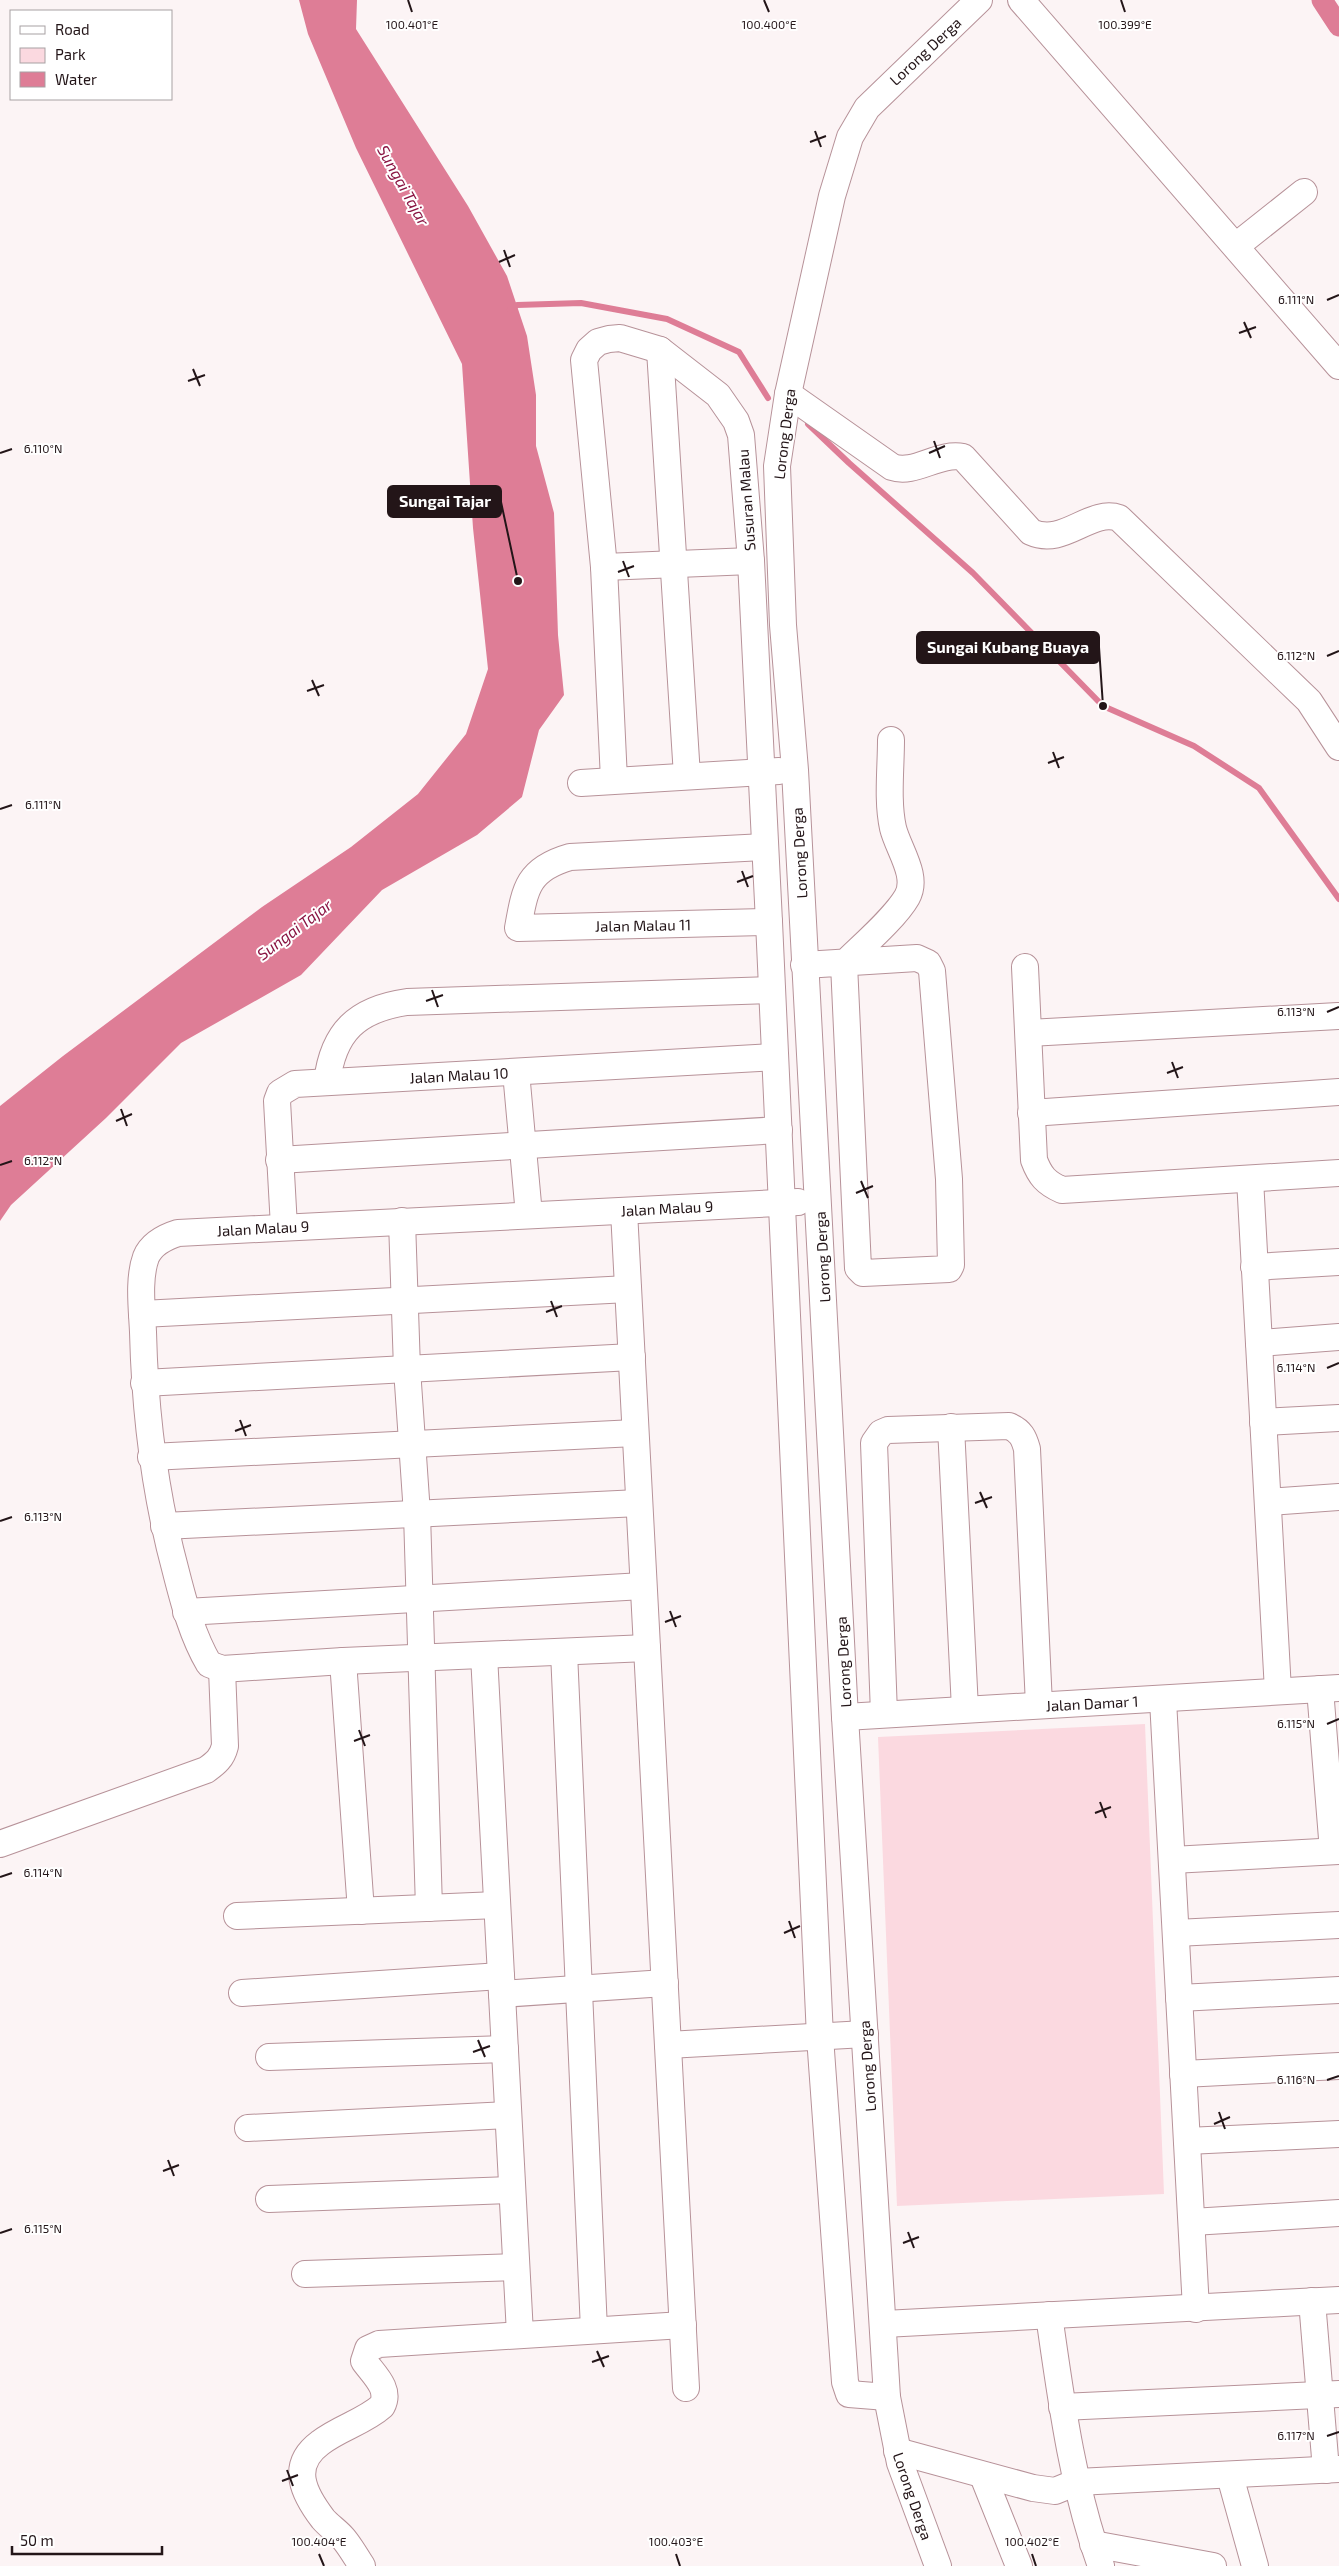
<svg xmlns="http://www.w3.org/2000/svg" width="1339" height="2566" viewBox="0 0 1339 2566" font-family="'Exo 2',sans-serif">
	<rect width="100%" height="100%" fill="#fcf4f5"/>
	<path fill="#fbd9e0" d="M 1145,1724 L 1164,2194 L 897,2206 L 878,1737 Z"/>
	<path fill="#de7d96" d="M 299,0 L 357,0 L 356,29 L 468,206 L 507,276 L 527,336 L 536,395 L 536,446 L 554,513 L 558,635 L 564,695 L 539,730 L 522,797 L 477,835 L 382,890 L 301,975 L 181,1043 L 106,1118 L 11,1205 L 0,1221 L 0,1106 L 63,1056 L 262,907 L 351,847 L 418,794 L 466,734 L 488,669 L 473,528 L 462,364 L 356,148 L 308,34 Z"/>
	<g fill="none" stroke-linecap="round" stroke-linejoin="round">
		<g stroke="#de7d96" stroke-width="6">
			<path d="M 510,310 L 517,305 L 581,303 L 667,319 L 739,352 L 768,398"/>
			<path d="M 808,424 L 849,463 L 973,573 L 1103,706 L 1194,746 L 1259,788 L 1339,899"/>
		</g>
		<path stroke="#de7d96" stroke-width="21" d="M 1322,0 L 1339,26"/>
		<defs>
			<g id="minor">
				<path d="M 1021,0 L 1339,366"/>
				<path d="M 1236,246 L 1304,192"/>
				<path d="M 660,350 L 687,776"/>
				<path d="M 788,394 L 892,467 C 915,475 938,452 963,457 L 1031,532 C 1064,547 1090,508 1119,518 L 1309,701 L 1339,747"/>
				<path d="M 604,567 L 751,561"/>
				<path d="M 614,780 L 604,567 L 584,360 L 589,350 L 598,342 L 609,339 L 620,338 L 660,350 L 718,395 L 736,421 L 741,435 L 751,561 L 769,922 L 820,2037 L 845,2382 L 849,2394 L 887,2397"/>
				<path d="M 581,783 L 779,771"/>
				<path d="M 765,847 L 570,857 C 528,869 525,888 518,928 L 769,922"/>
				<path d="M 804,965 L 917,958 L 928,963 L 932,971 L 949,1179 L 951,1265 L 949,1269 L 863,1273 L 858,1268 L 844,964 C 862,946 895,918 907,897 C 919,876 898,849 893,828 C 887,801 891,768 891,740"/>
				<path d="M 1025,967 L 1034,1160 C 1040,1176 1046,1183 1062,1190 L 1339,1173"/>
				<path d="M 1029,1033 L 1338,1016"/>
				<path d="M 516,1072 L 529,1215"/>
				<path d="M 327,1082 C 333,1032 357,1009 407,1002 L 772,990"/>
				<path d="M 1031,1113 L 1339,1092"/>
				<path d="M 279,1160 L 779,1130"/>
				<path d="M 1250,1179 L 1278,1691"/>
				<path d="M 624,1211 L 686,2388"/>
				<path d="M 402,1221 L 407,1369 L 417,1514 L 429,1908"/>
				<path d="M 284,1227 L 277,1101 L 280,1093 L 295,1084 L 775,1057"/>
				<path d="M 1254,1267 L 1339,1262"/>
				<path d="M 142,1314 L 628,1289"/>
				<path d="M 1259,1343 L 1339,1337"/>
				<path d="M 144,1383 L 632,1357"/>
				<path d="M 1263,1422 L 1339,1418"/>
				<path d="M 951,1427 L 965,1709"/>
				<path d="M 151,1457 L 635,1433"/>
				<path d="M 1268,1502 L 1339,1497"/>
				<path d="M 164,1526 L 639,1503"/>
				<path d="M 186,1612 L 643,1586"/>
				<path d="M 647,1648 L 343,1661 L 222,1669 L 209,1664 C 192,1635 184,1603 176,1572 C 154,1491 145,1415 143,1332 C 142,1309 138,1279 146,1257 C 152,1243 165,1237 178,1233 L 798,1202"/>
				<path d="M 564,1652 L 594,2330"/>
				<path d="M 484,1655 L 520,2334"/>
				<path d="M 343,1661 L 361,1911"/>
				<path d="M 1320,1689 L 1333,1851"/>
				<path d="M 1163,1700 L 1196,2309"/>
				<path d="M 884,1714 L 874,1443 L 881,1433 L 888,1430 L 1009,1426 C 1021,1431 1024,1438 1027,1449 L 1039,1705"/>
				<path d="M 845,1717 L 1339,1688"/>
				<path d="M 0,1844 L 206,1770 C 216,1763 222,1758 225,1746 L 222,1669"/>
				<path d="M 1172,1860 L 1339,1851"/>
				<path d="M 237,1916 L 497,1905"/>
				<path d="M 1176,1933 L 1339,1925"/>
				<path d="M 242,1993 L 501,1976"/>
				<path d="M 502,1994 L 665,1983"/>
				<path d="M 1179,1998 L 1339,1990"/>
				<path d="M 668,2045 L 865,2034"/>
				<path d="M 269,2057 L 505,2049"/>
				<path d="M 1183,2074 L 1339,2066"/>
				<path d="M 248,2128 L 508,2115"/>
				<path d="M 1187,2141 L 1339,2134"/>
				<path d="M 269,2199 L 512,2190"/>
				<path d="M 1192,2222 L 1339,2213"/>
				<path d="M 305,2274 L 516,2267"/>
				<path d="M 1312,2301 L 1326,2470"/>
				<path d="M 1049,2315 C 1061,2399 1072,2485 1101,2566"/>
				<path d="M 884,2324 L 1339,2300"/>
				<path d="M 1062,2407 L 1339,2394"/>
				<path d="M 897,2451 L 1033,2488 L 1055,2491 L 1077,2482 L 1339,2469"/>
				<path d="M 983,2476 L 1019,2566"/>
				<path d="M 1230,2476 L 1255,2566"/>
				<path d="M 1093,2544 L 1213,2566"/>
				<path d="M 362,2566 C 356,2557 350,2546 343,2538 C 337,2531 329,2526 323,2519 C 304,2494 289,2466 320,2443 C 339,2428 364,2422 382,2406 C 391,2389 374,2375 364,2361 L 368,2349 L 379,2344 L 683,2325"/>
				<path d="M 938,2566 L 900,2463 L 887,2397 L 845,1717 L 795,770 L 783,625 L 777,466 L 788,394 L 832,196 L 850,137 L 867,108 L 979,0"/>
			</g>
		</defs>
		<use href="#minor" stroke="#b79299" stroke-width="28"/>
		<use href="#minor" stroke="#fff" stroke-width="26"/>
	</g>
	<path fill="none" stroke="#231518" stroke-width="2" d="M 408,0 L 412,12M 764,0 L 769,12M 1121,0 L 1125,12M 815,131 L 821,147M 810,142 L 826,136M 504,250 L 510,267M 499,262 L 515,255M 1327,300 L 1339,295M 1244,322 L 1251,338M 1239,333 L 1256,327M 193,369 L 200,386M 188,381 L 205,375M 934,441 L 940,458M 0,453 L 12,449M 929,453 L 945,446M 623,561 L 629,577M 618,572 L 634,566M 1327,656 L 1339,651M 312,680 L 319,696M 307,691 L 324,685M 1053,752 L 1059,768M 1048,763 L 1064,757M 0,809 L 12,805M 742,871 L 748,887M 737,882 L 753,876M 432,990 L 438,1007M 426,1001 L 443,995M 1327,1012 L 1339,1007M 1172,1062 L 1178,1078M 1167,1073 L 1183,1067M 121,1109 L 127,1126M 116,1121 L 132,1114M 0,1165 L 12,1161M 861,1181 L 868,1198M 856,1193 L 873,1186M 551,1301 L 557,1317M 546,1312 L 562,1306M 1327,1368 L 1339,1363M 240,1420 L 246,1436M 235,1431 L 251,1425M 980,1492 L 987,1508M 975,1503 L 992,1497M 0,1521 L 12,1517M 670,1611 L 676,1627M 665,1622 L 681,1616M 1327,1724 L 1339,1719M 359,1730 L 365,1746M 354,1741 L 370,1735M 1100,1802 L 1106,1818M 1095,1813 L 1111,1807M 0,1877 L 12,1873M 789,1921 L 795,1938M 784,1933 L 800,1926M 478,2040 L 485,2057M 473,2052 L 490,2046M 1327,2080 L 1339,2076M 1219,2112 L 1225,2129M 1214,2124 L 1230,2117M 168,2160 L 174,2176M 163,2171 L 179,2165M 908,2232 L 914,2248M 0,2233 L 12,2229M 903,2243 L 919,2237M 597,2351 L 604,2367M 592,2362 L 609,2356M 1327,2436 L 1339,2432M 287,2470 L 293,2486M 282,2481 L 298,2475M 319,2554 L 324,2566M 676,2554 L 680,2566M 1032,2554 L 1036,2566"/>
	<g text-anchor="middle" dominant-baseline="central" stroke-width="4" stroke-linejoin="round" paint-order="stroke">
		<g font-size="15" fill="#231518" stroke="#fff">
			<text transform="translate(925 51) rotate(-43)">Lorong Derga</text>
			<text transform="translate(784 434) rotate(-83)">Lorong Derga</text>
			<text transform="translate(746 500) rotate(-94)">Susuran Malau</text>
			<text transform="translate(799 853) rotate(-93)">Lorong Derga</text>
			<text transform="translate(643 925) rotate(-1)">Jalan Malau 11</text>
			<text transform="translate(459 1075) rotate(-3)">Jalan Malau 10</text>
			<text transform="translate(667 1208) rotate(-3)">Jalan Malau 9</text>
			<text transform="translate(263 1228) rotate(-3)">Jalan Malau 9</text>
			<text transform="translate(822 1257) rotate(-93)">Lorong Derga</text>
			<text transform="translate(843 1662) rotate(-93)">Lorong Derga</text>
			<text transform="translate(1092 1703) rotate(-3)">Jalan Damar 1</text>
			<text transform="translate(867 2066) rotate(-94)">Lorong Derga</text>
			<text transform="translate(913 2496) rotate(71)">Lorong Derga</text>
		</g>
		<g font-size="16" font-style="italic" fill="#8a1543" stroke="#fff">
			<text transform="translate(404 185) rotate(61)">Sungai Tajar</text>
			<text transform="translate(294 929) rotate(-37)">Sungai Tajar</text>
		</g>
	</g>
	<g font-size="12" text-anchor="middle" fill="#231518" stroke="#fff" stroke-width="4" stroke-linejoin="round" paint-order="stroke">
		<text x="769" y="29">100.400°E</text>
		<text x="412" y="29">100.401°E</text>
		<text x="1125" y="29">100.399°E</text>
		<text x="1296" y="304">6.111°N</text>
		<text x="43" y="453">6.110°N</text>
		<text x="1296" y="660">6.112°N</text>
		<text x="43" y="809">6.111°N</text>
		<text x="1296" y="1016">6.113°N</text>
		<text x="43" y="1165">6.112°N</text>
		<text x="1296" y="1372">6.114°N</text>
		<text x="43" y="1521">6.113°N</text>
		<text x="1296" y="1728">6.115°N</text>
		<text x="43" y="1877">6.114°N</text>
		<text x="1296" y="2084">6.116°N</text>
		<text x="43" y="2233">6.115°N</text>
		<text x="1296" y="2440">6.117°N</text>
		<text x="319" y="2546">100.404°E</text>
		<text x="676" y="2546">100.403°E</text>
		<text x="1032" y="2546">100.402°E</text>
	</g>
	<path fill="none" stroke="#231518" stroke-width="2" d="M518 581L501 502M1103 706L1099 647"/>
	<g fill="#231518" stroke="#fff" stroke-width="2">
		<circle cx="518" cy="581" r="5"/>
		<circle cx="1103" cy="706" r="5"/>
	</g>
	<g fill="#231518" stroke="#231518" stroke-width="2">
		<rect x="388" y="486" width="113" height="31" rx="5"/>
		<rect x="917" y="632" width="182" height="31" rx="5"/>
	</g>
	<g font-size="16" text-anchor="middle" font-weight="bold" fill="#fff">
		<text x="445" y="507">Sungai Tajar</text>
		<text x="1008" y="653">Sungai Kubang Buaya</text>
	</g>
	<rect x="10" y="10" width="162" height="90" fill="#ffffff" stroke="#a7a1a3"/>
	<rect x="20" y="26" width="25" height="8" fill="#ffffff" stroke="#a7a1a3"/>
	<text x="55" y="35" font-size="15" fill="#231518">Road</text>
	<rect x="20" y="48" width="25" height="15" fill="#fbd9e0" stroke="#a7a1a3"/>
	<text x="55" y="60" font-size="15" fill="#231518">Park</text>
	<rect x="20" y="72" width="25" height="15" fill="#de7d96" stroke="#a7a1a3"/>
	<text x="55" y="85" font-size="15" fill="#231518">Water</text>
	<path d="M12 2546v8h150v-8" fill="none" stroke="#231518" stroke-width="2.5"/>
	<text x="20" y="2546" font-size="15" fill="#231518" stroke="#ffffff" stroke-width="4" paint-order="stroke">50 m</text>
</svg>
